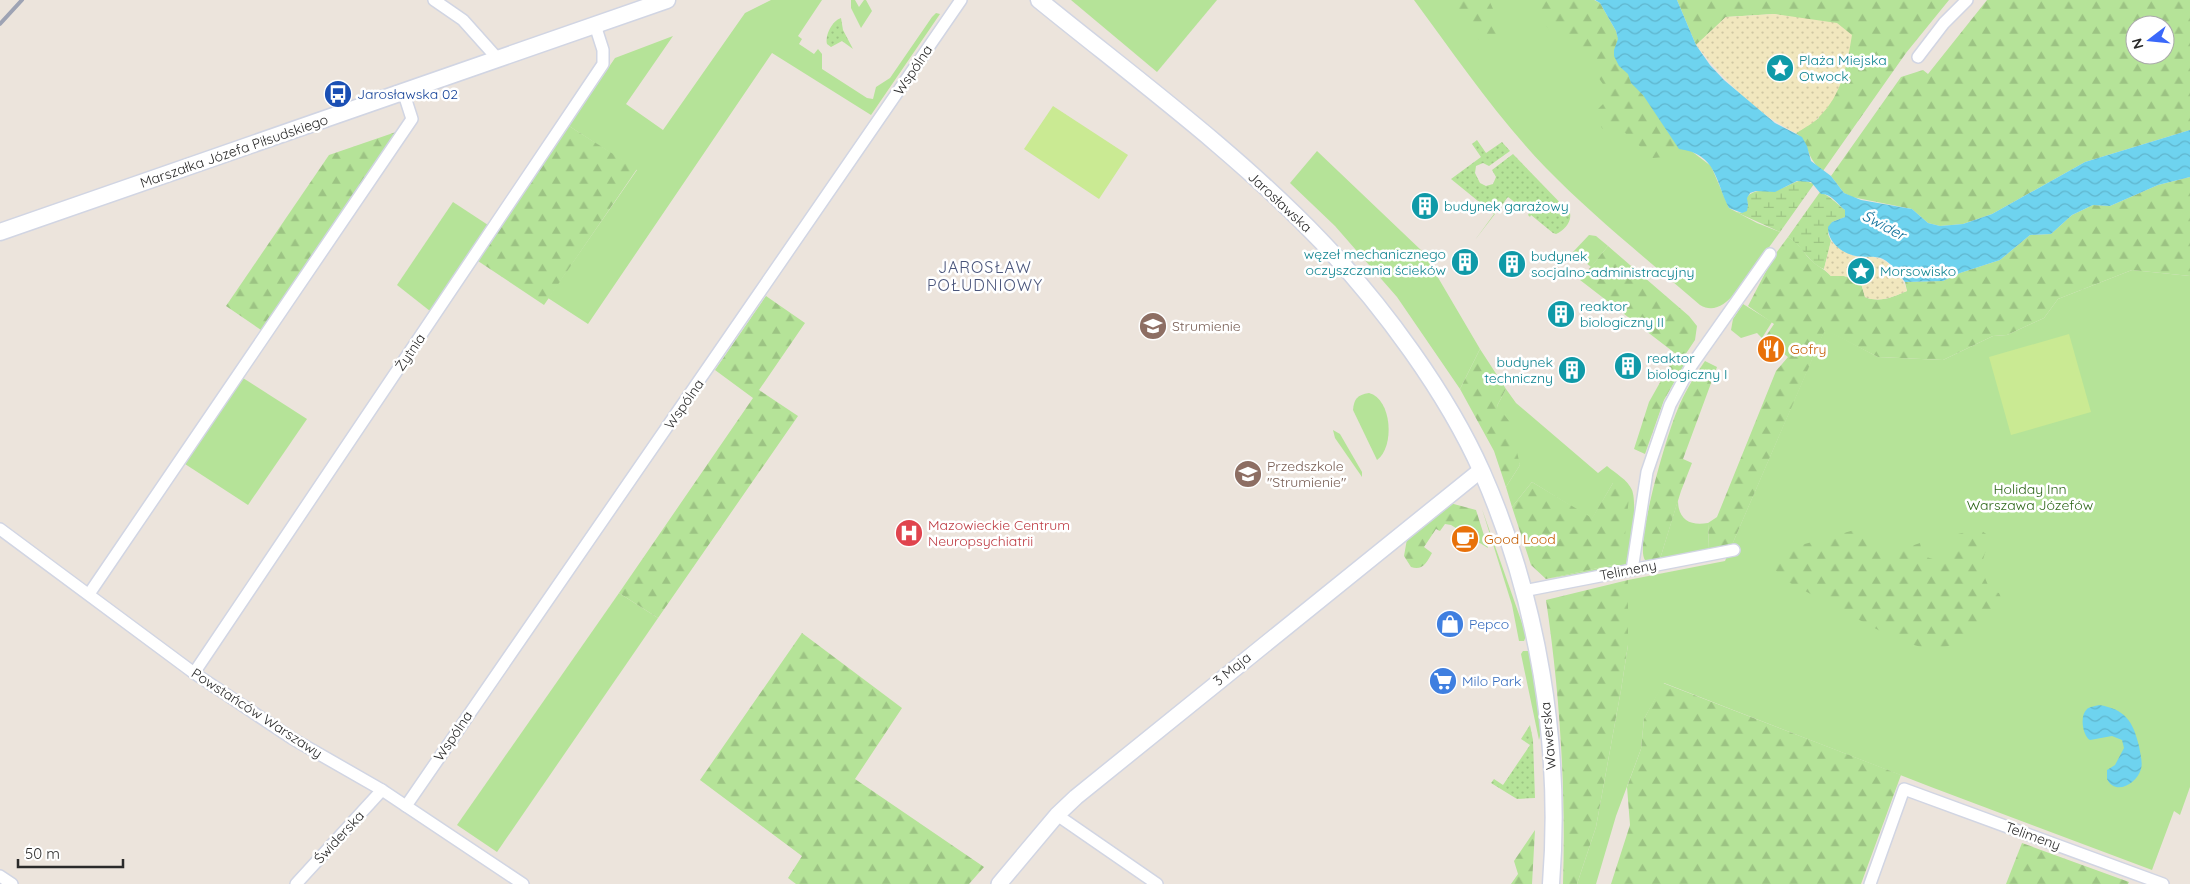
<svg xmlns="http://www.w3.org/2000/svg" width="2190" height="884" viewBox="0 0 2190 884" font-family="Quicksand,sans-serif">
	<defs>
		<pattern id="forest-firs" width="22" height="20" patternUnits="userSpaceOnUse" patternTransform="scale(1.25)"><rect width="22" height="20" fill="#b5e398"/><path d="M5 1l3.5 6h-7zM16 11l3.5 6h-7z" fill="#9cc383"/></pattern>
		<pattern id="wetland-marsh" width="20" height="14" patternUnits="userSpaceOnUse" patternTransform="scale(1.25)"><rect width="20" height="14" fill="#b5e398"/><path d="M1 5h8M5 5V1M11 12h8M15 12V8" fill="none" stroke="#9cc383"/></pattern>
		<pattern id="sand-dots" width="8" height="8" patternUnits="userSpaceOnUse" patternTransform="scale(1.25)"><rect width="8" height="8" fill="#f1e7be"/><path d="M2 2h.1M6 6h.1" fill="none" stroke="#cfc6a3" stroke-width="1.8" stroke-linecap="round"/></pattern>
		<pattern id="garden-dots" width="8" height="8" patternUnits="userSpaceOnUse" patternTransform="scale(1.25)"><rect width="8" height="8" fill="#b5e398"/><path d="M2 2h.1M6 6h.1" fill="none" stroke="#9cc383" stroke-width="1.8" stroke-linecap="round"/></pattern>
		<pattern id="water-waves" width="16" height="10" patternUnits="userSpaceOnUse" patternTransform="scale(1.25)"><rect width="16" height="10" fill="#6ed3ef"/><path d="M0 5q4-4 8 0t8 0" fill="none" stroke="#5fb5cd"/></pattern>
	</defs>
	<rect width="100%" height="100%" fill="#ece4dc"/>
	<g fill="#b5e398">
		<path d="M 771,0 L 822,0 L 798,36 L 802,39 L 799,44 L 814,54 L 818,49 L 822,54 L 822,69 L 867,98 L 873,99 L 876,87 L 890,78 L 932,17 L 936,13 L 940,14 L 871,115 L 772,53 L 588,324 L 548,298 L 637,170 L 569,126 L 615,58 L 673,36 L 626,104 L 663,130 L 745,13 Z"/>
		<path d="M 851,0 L 855,0 L 859,7 L 864,0 L 866,0 L 872,11 L 861,28 L 851,8 Z"/>
		<path d="M 1071,0 L 1217,0 L 1157,72 Z"/>
		<path d="M 1414,0 L 1594,0 L 1690,150 L 1711,166 L 1729,208 L 1757,223 L 1780,232 C 1771,245 1761,258 1752,270 C 1741,284 1723,319 1700,305 C 1648,260 1594,217 1546,168 C 1497,117 1456,57 1414,0 Z"/>
		<path d="M 1317,151 L 1423,252 L 1480,349 L 1460,389 L 1397,297 L 1335,226 L 1290,183 Z"/>
		<path d="M 453,202 L 488,225 L 430,311 L 397,285 Z"/>
		<path d="M 1589,235 L 1596,236 L 1608,246 L 1591,267 L 1573,252 Z"/>
		<path d="M 2132,270 L 2190,276 L 2190,787 L 2180,815 L 2174,811 L 2152,870 L 1931,787 L 1664,683 L 1644,719 L 1641,749 L 1616,816 L 1596,884 L 1577,884 L 1596,827 L 1621,690 L 1628,645 L 1628,580 L 1725,561 L 1825,329 L 1878,357 L 1943,360 L 1993,336 L 2007,335 L 2044,318 L 2058,299 Z"/>
		<path d="M 1743,304 L 1772,322 L 1762,338 L 1757,333 L 1741,338 L 1731,330 L 1733,319 Z"/>
		<path d="M 243,378 L 307,419 L 248,505 L 185,464 Z"/>
		<path d="M 1506,389 L 1516,403 L 1598,473 L 1607,466 C 1615,473 1628,480 1632,490 C 1637,502 1633,555 1626,564 L 1618,567 L 1546,579 L 1617,564 L 1613,483 L 1592,519 L 1532,482 L 1512,507 L 1506,487 L 1520,465 L 1497,406 Z"/>
		<path d="M 1369,393 C 1392,399 1395,447 1377,460 L 1353,410 C 1354,399 1357,395 1369,393 Z"/>
		<path d="M 1333,430 L 1340,434 L 1362,472 L 1362,477 L 1335,438 Z"/>
		<path d="M 1678,500 C 1678,520 1690,526 1708,523 L 1709,550 L 1660,559 Z"/>
		<path d="M 1482,509 L 1522,623 L 1526,636 L 1524,641 L 1519,641 L 1512,605 Z"/>
		<path d="M 619,593 L 658,618 L 497,852 L 457,825 Z"/>
		<path d="M 1523,651 L 1530,651 C 1533,670 1545,724 1539,740 L 1521,654 Z"/>
	</g>
	<g fill="url(#forest-firs)" fill-rule="evenodd">
		<path d="M 1439,0 L 1489,0 L 1501,27 L 1497,38 L 1488,43 L 1479,40 Z"/>
		<path d="M 1540,0 L 1594,0 L 1600,3 L 1616,31 L 1618,39 L 1614,50 L 1614,56 L 1619,66 L 1628,74 L 1631,83 L 1643,95 L 1679,149 L 1664,157 L 1653,158 L 1624,132 L 1603,129 L 1595,120 L 1598,109 L 1607,100 L 1605,87 L 1570,37 L 1553,35 L 1542,20 Z"/>
		<path d="M 1677,0 L 1949,0 L 1906,53 L 1823,171 C 1806,159 1811,146 1796,133 L 1819,118 L 1794,18 L 1774,14 L 1726,17 L 1696,45 Z"/>
		<path d="M 1987,0 L 2190,0 L 2190,130 L 2085,162 L 1992,214 L 1963,224 L 1940,226 L 1928,223 L 1912,209 L 1852,197 L 1844,193 L 1831,176 L 1901,77 L 1923,70 L 1928,74 ZM 2135,25 L 2165,25 L 2165,55 L 2135,55 Z"/>
		<path d="M 569,126 L 637,169 L 544,305 L 478,261 Z"/>
		<path d="M 396,132 L 261,330 L 226,306 L 329,155 Z"/>
		<path d="M 2190,177 L 2190,276 L 2132,270 L 2058,299 L 2044,318 L 2007,335 L 1993,336 L 1943,360 L 1878,357 L 1825,330 L 1732,545 L 1709,550 L 1708,523 L 1717,517 L 1776,371 L 1788,357 L 1764,339 L 1774,324 L 1748,306 L 1774,256 L 1788,237 C 1797,242 1801,248 1807,256 C 1814,265 1824,268 1831,276 L 1844,276 L 1860,280 L 1865,297 C 1880,303 1893,297 1907,291 L 1905,282 L 1943,281 L 1960,273 L 2000,260 L 2030,235 L 2051,234 L 2072,215 L 2093,205 L 2110,206 L 2158,185 Z"/>
		<path d="M 1608,246 L 1689,316 L 1697,326 L 1695,340 L 1685,355 L 1688,358 L 1664,400 L 1645,454 L 1634,449 L 1649,402 L 1676,354 L 1580,280 Z"/>
		<path d="M 766,296 L 805,323 L 759,390 L 798,416 L 658,618 L 619,593 L 753,398 L 715,370 Z"/>
		<path d="M 1480,349 L 1506,389 L 1497,406 L 1510,422 L 1520,465 L 1506,487 L 1494,451 L 1460,389 Z"/>
		<path d="M 1705,361 L 1717,367 L 1683,459 L 1692,463 L 1681,491 L 1660,559 L 1645,560 C 1634,546 1668,431 1677,411 C 1684,393 1694,377 1705,361 Z"/>
		<path d="M 1532,482 L 1592,518 L 1613,483 L 1629,497 L 1623,555 L 1617,564 L 1546,579 L 1531,565 L 1512,507 Z"/>
		<path d="M 1450,503 L 1476,510 L 1488,548 L 1451,525 L 1445,524 L 1440,531 L 1436,529 L 1424,547 L 1432,553 C 1427,562 1423,571 1411,567 L 1404,556 L 1407,539 Z"/>
		<path d="M 1858,529 L 1874,539 L 1888,554 L 1920,543 L 1923,556 L 1949,564 L 1953,557 L 1958,534 L 1979,529 L 1992,538 C 1980,562 1979,567 1991,591 L 1999,593 L 2003,602 L 1953,645 L 1931,650 L 1897,640 L 1790,583 L 1774,569 L 1775,561 L 1787,549 Z"/>
		<path d="M 1628,580 L 1628,645 L 1621,690 L 1596,827 L 1577,884 L 1563,884 C 1566,790 1560,694 1546,600 Z"/>
		<path d="M 802,633 L 902,708 L 855,779 L 984,867 L 969,884 L 796,884 L 788,878 L 802,856 L 700,780 Z"/>
		<path d="M 1663,683 L 1901,775 L 1861,884 L 1611,884 L 1630,825 L 1627,787 L 1641,749 L 1644,719 Z"/>
		<path d="M 1535,830 L 1532,884 L 1511,884 L 1518,874 L 1514,861 Z"/>
		<path d="M 2022,843 L 2129,882 L 2128,884 L 2006,884 Z"/>
	</g>
	<g fill="url(#wetland-marsh)">
		<path d="M 1803,180 L 1814,184 L 1780,232 L 1736,212 L 1742,213 L 1748,205 L 1746,198 C 1755,187 1767,193 1780,189 C 1789,186 1795,181 1803,180 Z"/>
		<path d="M 1820,192 C 1830,196 1836,203 1845,210 L 1845,217 L 1832,222 L 1828,234 L 1831,241 L 1824,269 C 1808,263 1803,246 1788,237 Z"/>
	</g>
	<g fill="url(#sand-dots)">
		<path d="M 1774,14 L 1837,23 L 1852,35 C 1847,65 1842,95 1819,117 C 1813,124 1804,128 1796,133 C 1755,113 1725,81 1696,45 L 1726,17 Z"/>
		<path d="M 1831,241 C 1838,247 1845,253 1854,256 C 1860,258 1867,256 1873,257 C 1889,259 1903,276 1907,291 C 1893,297 1880,303 1865,297 L 1860,280 L 1844,276 L 1831,276 L 1824,269 Z"/>
	</g>
	<g fill="url(#garden-dots)">
		<path d="M 841,18 L 843,30 L 853,49 L 842,41 L 831,47 L 827,44 C 825,35 832,21 841,18 Z"/>
		<path d="M 1477,140 L 1486,153 L 1502,142 L 1510,151 L 1489,166 L 1483,163 L 1476,166 L 1475,173 L 1480,183 L 1486,186 L 1493,184 L 1496,177 L 1492,170 L 1513,154 L 1570,213 C 1572,222 1564,231 1556,234 L 1553,233 L 1531,215 L 1530,217 L 1528,215 L 1529,213 L 1508,197 L 1475,240 L 1494,214 L 1451,179 L 1481,157 L 1472,144 Z"/>
		<path d="M 1530,725 L 1533,740 L 1535,798 L 1517,799 L 1491,783 L 1494,779 L 1503,785 L 1530,745 L 1521,739 Z"/>
	</g>
	<g fill="#caea93">
		<path d="M 1053,106 L 1128,155 L 1099,199 L 1024,149 Z"/>
		<path d="M 2069,334 L 2091,412 L 2011,435 L 1989,357 Z"/>
	</g>
	<g fill="url(#water-waves)">
		<path d="M 1595,0 L 1677,0 L 1696,45 L 1710,65 L 1724,80 L 1775,123 L 1802,137 L 1807,146 L 1811,161 L 1831,176 L 1844,193 L 1861,200 L 1912,209 L 1928,223 L 1940,226 L 1963,224 L 1992,214 L 2085,162 L 2190,130 L 2190,177 L 2158,185 L 2110,206 L 2093,205 L 2072,215 L 2051,234 L 2030,235 L 2000,260 L 1960,273 L 1943,281 L 1905,282 C 1899,274 1892,264 1883,259 C 1875,255 1865,258 1856,256 C 1841,253 1828,242 1828,227 L 1832,222 L 1845,217 L 1845,210 C 1838,205 1831,193 1821,194 L 1811,182 L 1797,181 L 1775,192 L 1756,191 L 1750,193 L 1747,198 L 1748,205 L 1747,211 L 1742,213 L 1729,208 C 1715,181 1717,154 1679,149 L 1643,95 L 1631,83 L 1628,74 L 1619,66 L 1614,56 L 1614,50 L 1618,39 L 1616,31 L 1600,3 Z"/>
		<path d="M 2099,705 C 2125,709 2133,721 2139,746 C 2140,753 2143,762 2141,769 C 2137,784 2115,796 2107,779 L 2107,770 L 2115,765 L 2124,748 L 2122,740 L 2112,736 L 2090,740 C 2083,736 2079,716 2087,709 C 2089,707 2095,706 2099,705 Z"/>
	</g>
	<g fill="none" stroke-linecap="round" stroke-linejoin="round">
		<defs>
			<g id="minor">
				<path d="M 434,0 L 463,20 L 497,58"/>
				<path d="M 1918,57 L 1944,23 L 1967,0"/>
				<path d="M 0,529 L 194,673 L 293,739 L 382,790 L 523,884"/>
				<path d="M 1632,570 L 1647,472 L 1670,405 L 1691,366 L 1770,254"/>
				<path d="M 1523,591 L 1734,550"/>
				<path d="M 89,594 L 412,119 L 403,91"/>
				<path d="M 194,673 L 603,64 L 603,50 L 595,25"/>
				<path d="M 406,806 L 961,0"/>
				<path d="M 1057,815 L 1157,884"/>
				<path d="M 0,876 L 12,884"/>
				<path d="M 296,884 L 382,790"/>
				<path d="M 1870,884 L 1904,789 L 2163,884"/>
			</g>
			<path id="tertiary" d="M 999,884 L 1057,815 L 1076,797 L 1481,470"/>
			<g id="secondary">
				<path d="M 1039,0 C 1135,78 1236,152 1322,242 C 1382,305 1447,393 1482,472 C 1538,599 1562,746 1551,884"/>
				<path d="M 0,232 L 667,0"/>
			</g>
		</defs>
		<use href="#minor" stroke="#d1d5e3" stroke-width="14"/>
		<use href="#tertiary" stroke="#d1d5e3" stroke-width="18"/>
		<use href="#secondary" stroke="#d1d5e3" stroke-width="19"/>
		<use href="#minor" stroke="#fff" stroke-width="11"/>
		<use href="#tertiary" stroke="#fff" stroke-width="15"/>
		<use href="#secondary" stroke="#fff" stroke-width="16"/>
		<path stroke="#9ea3b4" stroke-width="4" d="M 0,24 L 22,0"/>
	</g>
	<defs>
		<symbol id="sight-disc" viewBox="-11 -11 22 22"><circle r="9.5" fill="#0f9aa8" stroke="#fff"/><path d="M0-6L1.8-2.2L6-1.7L2.9 1.2L3.7 5.4L0 3.3L-3.7 5.4L-2.9 1.2L-6-1.7L-1.8-2.2Z" fill="#fff"/></symbol>
		<symbol id="bus-disc" viewBox="-11 -11 22 22"><circle r="9.5" fill="#1a4fb4" stroke="#fff"/><path d="M-5-6H5V4H4V6H2V4H-2V6H-4V4H-5ZM-3.5-4V0h7V-4ZM-3.5 1.2v1.5H-2V1.2ZM2 1.2v1.5H3.5V1.2Z" fill="#fff"/></symbol>
		<symbol id="building-disc" viewBox="-11 -11 22 22"><circle r="9.5" fill="#0f9aa8" stroke="#fff"/><path d="M-4-6H4V6H1V3H-1V6H-4ZM-2.5-4.3h1.7v1.8h-1.7ZM.8-4.3h1.7v1.8H.8ZM-2.5-1h1.7V.8h-1.7ZM.8-1h1.7V.8H.8Z" fill="#fff"/></symbol>
		<symbol id="school-disc" viewBox="-11 -11 22 22"><circle r="9.5" fill="#8d6e63" stroke="#fff"/><path d="M0-5L7-2L0 1L-7-2ZM-4 1L0 2.5L4 1V4Q0 6-4 4Z" fill="#fff"/></symbol>
		<symbol id="restaurant-disc" viewBox="-11 -11 22 22"><circle r="9.5" fill="#e8710a" stroke="#fff"/><path d="M-5-6h1v4h1v-4h1v4h1v-4h1v5L-1.5 .5V6h-2V.5L-5-1ZM5-6V6H3V1.5H1.5Q1.5-4 5-6Z" fill="#fff"/></symbol>
		<symbol id="hospital-disc" viewBox="-11 -11 22 22"><circle r="9.5" fill="#e0444e" stroke="#fff"/><path d="M-5-5h3v3.5h4V-5h3V5h-3V1.5h-4V5h-3Z" fill="#fff"/></symbol>
		<symbol id="cafe-disc" viewBox="-11 -11 22 22"><circle r="9.5" fill="#e8710a" stroke="#fff"/><path d="M-5.5-4.5H6V0H3Q3 3.5 0 3.5H-2.5Q-5.5 3.5-5.5 0ZM3-3.2v2h1.7v-2ZM-6 4.5H4V6H-6Z" fill="#fff"/></symbol>
		<symbol id="shop-disc" viewBox="-11 -11 22 22"><circle r="9.5" fill="#3f7fe0" stroke="#fff"/><path d="M-5-2.5h2.3a2.7 3.5 0 0 1 5.4 0H5L5.5 6h-11ZM-1.5-2.5h3a1.5 2.3 0 0 0-3 0Z" fill="#fff"/></symbol>
		<symbol id="supermarket-disc" viewBox="-11 -11 22 22"><circle r="9.5" fill="#3f7fe0" stroke="#fff"/><path d="M-6-5.5h2.5l.6 2H6L4.5 2H-2.5L-4.4-4H-6ZM-1.5 3.2a1.3 1.3 0 1 0 .1 0ZM3 3.2a1.3 1.3 0 1 0 .1 0Z" fill="#fff"/></symbol>
	</defs>
	<g fill-rule="evenodd">
		<use href="#sight-disc" x="1764" y="52" width="32" height="32"/>
		<use href="#bus-disc" x="322" y="78" width="32" height="32"/>
		<use href="#building-disc" x="1409" y="190" width="32" height="32"/>
		<use href="#building-disc" x="1449" y="246" width="32" height="32"/>
		<use href="#building-disc" x="1496" y="248" width="32" height="32"/>
		<use href="#sight-disc" x="1845" y="255" width="32" height="32"/>
		<use href="#building-disc" x="1545" y="298" width="32" height="32"/>
		<use href="#school-disc" x="1137" y="310" width="32" height="32"/>
		<use href="#restaurant-disc" x="1755" y="333" width="32" height="32"/>
		<use href="#building-disc" x="1612" y="350" width="32" height="32"/>
		<use href="#building-disc" x="1556" y="354" width="32" height="32"/>
		<use href="#school-disc" x="1232" y="458" width="32" height="32"/>
		<use href="#hospital-disc" x="893" y="517" width="32" height="32"/>
		<use href="#cafe-disc" x="1449" y="523" width="32" height="32"/>
		<use href="#shop-disc" x="1434" y="608" width="32" height="32"/>
		<use href="#supermarket-disc" x="1427" y="665" width="32" height="32"/>
	</g>
	<g text-anchor="middle" dominant-baseline="central" stroke-width="5" stroke-linejoin="round" paint-order="stroke">
		<g font-size="14" fill="#0d838f" stroke="#fff" text-anchor="start">
			<text x="1799" y="60">Plaża Miejska<tspan x="1799" dy="16">Otwock</tspan></text>
			<text x="1444" y="206">budynek garażowy</text>
			<text x="1446" y="254" text-anchor="end">węzeł mechanicznego<tspan x="1446" dy="16">oczyszczania ścieków</tspan></text>
			<text x="1531" y="256">budynek<tspan x="1531" dy="16">socjalno-administracyjny</tspan></text>
			<text x="1880" y="271">Morsowisko</text>
			<text x="1580" y="306">reaktor<tspan x="1580" dy="16">biologiczny II</tspan></text>
			<text x="1647" y="358">reaktor<tspan x="1647" dy="16">biologiczny I</tspan></text>
			<text x="1553" y="362" text-anchor="end">budynek<tspan x="1553" dy="16">techniczny</tspan></text>
		</g>
		<g font-size="14" fill="#2a2a2a" stroke="#fff">
			<text transform="translate(913 70) rotate(-56)">Wspólna</text>
			<text transform="translate(234 151) rotate(-19)">Marszałka Józefa Piłsudskiego</text>
			<text transform="translate(1280 202) rotate(43)">Jarosławska</text>
			<text transform="translate(410 352) rotate(-56)">Żytnia</text>
			<text transform="translate(684 404) rotate(-55)">Wspólna</text>
			<text transform="translate(1628 570) rotate(-11)">Telimeny</text>
			<text transform="translate(1232 669) rotate(-39)">3 Maja</text>
			<text transform="translate(257 713) rotate(33)">Powstańców Warszawy</text>
			<text transform="translate(453 736) rotate(-56)">Wspólna</text>
			<text transform="translate(1548 736) rotate(-95)">Wawerska</text>
			<text transform="translate(2033 836) rotate(20)">Telimeny</text>
			<text transform="translate(339 837) rotate(-47)">Świderska</text>
		</g>
		<g font-size="14" fill="#164399" stroke="#fff" text-anchor="start">
			<text x="357" y="94">Jarosławska 02</text>
		</g>
		<g font-size="14" fill="#785e54" stroke="#fff" text-anchor="start">
			<text x="1172" y="326">Strumienie</text>
			<text x="1267" y="466">Przedszkole<tspan x="1267" dy="16">"Strumienie"</tspan></text>
		</g>
		<g font-size="14" fill="#c56008" stroke="#fff" text-anchor="start">
			<text x="1790" y="349">Gofry</text>
			<text x="1484" y="539">Good Lood</text>
		</g>
		<g font-size="14" fill="#2e671a" stroke="#fff">
			<text x="2030" y="489">Holiday Inn<tspan x="2030" dy="16">Warszawa Józefów</tspan></text>
		</g>
		<g font-size="14" fill="#be3a42" stroke="#fff" text-anchor="start">
			<text x="928" y="525">Mazowieckie Centrum<tspan x="928" dy="16">Neuropsychiatrii</tspan></text>
		</g>
		<g font-size="14" fill="#366cbe" stroke="#fff" text-anchor="start">
			<text x="1469" y="624">Pepco</text>
			<text x="1462" y="681">Milo Park</text>
		</g>
		<g font-size="15" font-style="italic" fill="#0d719b" stroke="#fff">
			<text transform="translate(1884 225) rotate(28)">Świder</text>
		</g>
		<g font-size="16" letter-spacing="1" fill="#4a557b" stroke="#fff">
			<text x="985" y="267">JAROSŁAW<tspan x="985" dy="18">POŁUDNIOWY</tspan></text>
		</g>
	</g>
	<g transform="translate(2150 40) rotate(254)"><circle r="24" fill="#ffffff" stroke="#aaaaaa"/>
	<path d="M0-4L9 19L0 12L-9 19Z" fill="#3a68fa"/>
	<text y="-8" font-size="14" font-weight="bold" text-anchor="middle" fill="#2a2a2a">N</text>
	</g>
	<path d="M18 859v8h105v-8" fill="none" stroke="#2a2a2a" stroke-width="2.5"/>
	<text x="25" y="859" font-size="15" fill="#2a2a2a" stroke="#ffffff" stroke-width="4" paint-order="stroke">50 m</text>
</svg>
